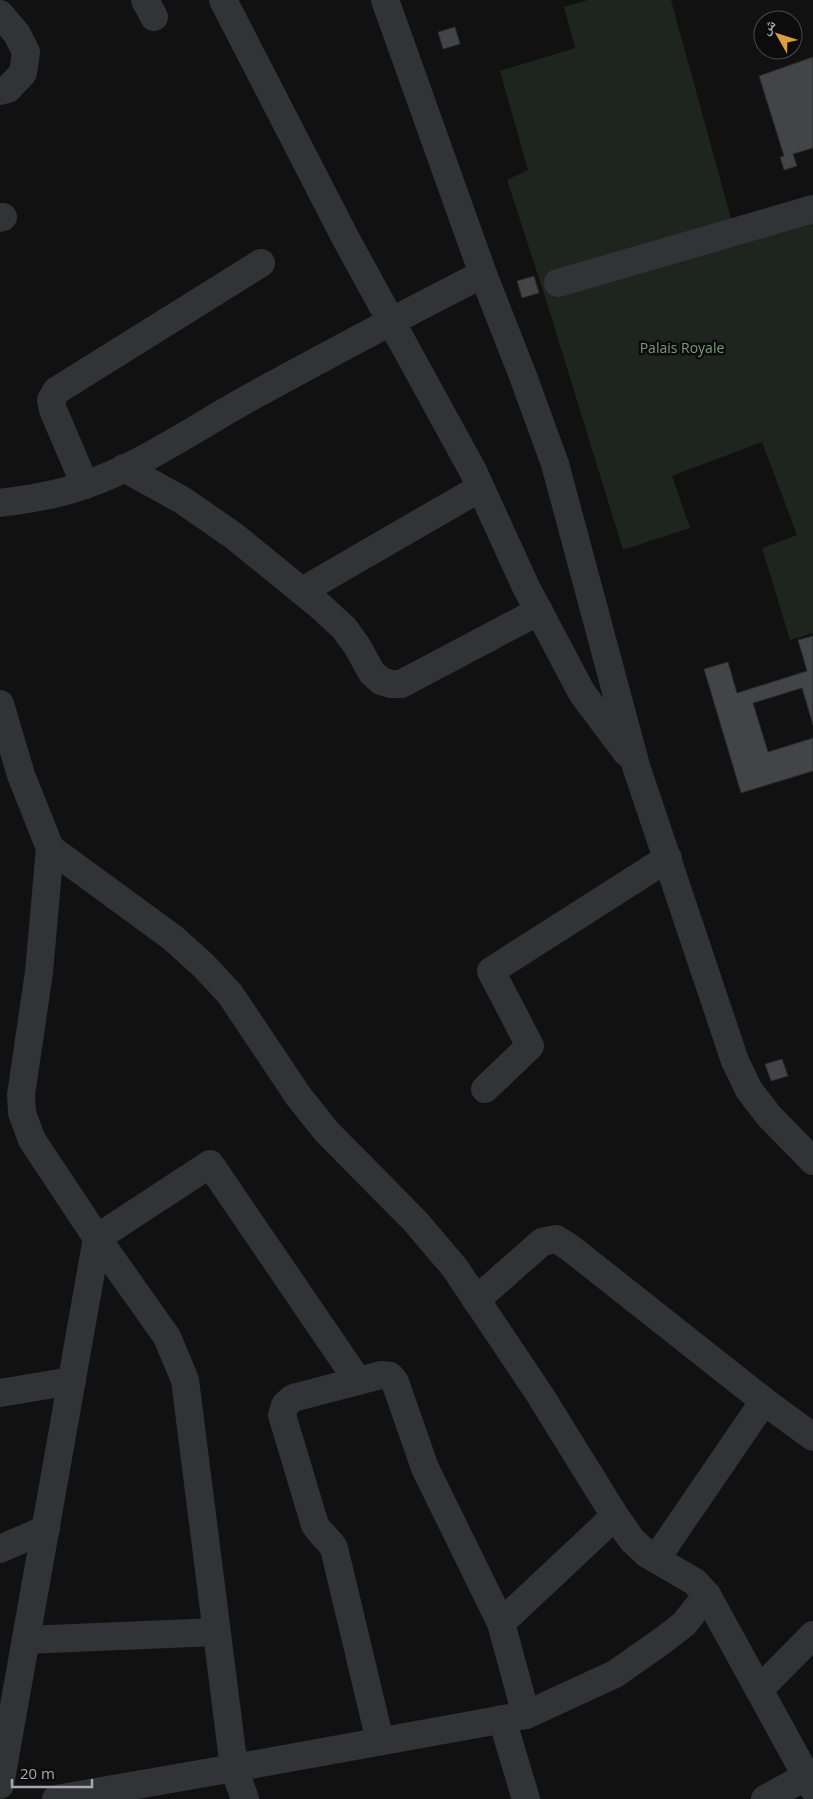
<svg xmlns="http://www.w3.org/2000/svg" width="813" height="1799" viewBox="0 0 813 1799" font-family="'Open Sans','Noto Naskh Arabic',sans-serif">
	<rect width="100%" height="100%" fill="#111112"/>
	<path fill="#1e241e" d="M 588,0 L 671,0 L 738,244 L 813,221 L 813,633 L 790,640 L 762,548 L 797,535 L 762,442 L 672,476 L 690,528 L 623,550 L 547,303 L 507,180 L 528,170 L 500,71 L 575,48 L 564,7 Z"/>
	<g fill="#434447" stroke="#2b2b2e">
		<path d="M 455,27 L 460,44 L 443,49 L 438,32 Z"/>
		<path d="M 813,57 L 813,148 L 793,154 L 797,166 L 784,170 L 780,157 L 784,156 L 759,76 Z"/>
		<path d="M 534,276 L 539,293 L 522,298 L 517,281 Z"/>
		<path d="M 813,636 L 813,725 L 802,688 L 753,703 L 768,752 L 813,738 L 813,771 L 741,793 L 704,669 L 728,662 L 737,693 L 807,671 L 798,640 Z"/>
		<path d="M 782,1059 L 788,1076 L 771,1081 L 765,1064 Z"/>
	</g>
	<g fill="none" stroke-linecap="round" stroke-linejoin="round">
		<g stroke="#323337" stroke-width="28">
			<path d="M 145,0 L 154,17"/>
			<path d="M 223,0 L 346,239 L 473,471 L 526,587 L 582,693 L 627,753"/>
			<path d="M 385,0 L 483,274 L 523,376 L 555,464 L 636,766 L 735,1061 L 749,1090 L 769,1116 L 813,1161"/>
			<path d="M 0,14 L 17,34 L 26,52 L 23,73 L 8,89 L 0,91"/>
			<path d="M 0,218 L 3,217"/>
			<path d="M 558,283 L 813,209"/>
			<path d="M 124,468 L 182,500 L 234,536 L 320,606 L 344,628 L 357,646 L 372,673 L 381,681 L 391,684 L 401,684 L 539,611"/>
			<path d="M 85,485 L 53,410 L 51,400 L 56,391 L 261,263"/>
			<path d="M 0,503 C 29,499 57,495 85,485 C 143,465 195,428 249,398 C 326,356 404,314 483,274"/>
			<path d="M 302,591 L 480,488"/>
			<path d="M 0,704 L 21,775 L 50,848 L 39,972 L 21,1095 L 22,1113 L 32,1140 L 97,1238 L 167,1337 L 185,1380 L 234,1768 L 526,1715 L 615,1674 L 662,1641 L 684,1624 L 707,1595"/>
			<path d="M 50,848 L 173,938 L 204,966 L 230,994 L 299,1097 L 327,1132 L 415,1221 L 455,1268 L 540,1395 L 615,1516 L 632,1540 L 647,1554 L 695,1582 L 707,1595 L 813,1788"/>
			<path d="M 485,1089 L 530,1046 L 491,971 L 668,858"/>
			<path d="M 476,1300 L 542,1242 L 556,1239 L 569,1247 L 764,1401 L 813,1437"/>
			<path d="M 0,1393 L 72,1381"/>
			<path d="M 0,1549 L 46,1529"/>
			<path d="M 656,1559 L 764,1401"/>
			<path d="M 501,1623 L 615,1516"/>
			<path d="M 26,1640 L 216,1632"/>
			<path d="M 759,1690 L 813,1635"/>
			<path d="M 502,1719 L 526,1799"/>
			<path d="M 380,1741 L 334,1548 C 329,1540 321,1534 315,1525 L 282,1415 L 285,1405 L 293,1398 L 381,1375 L 390,1376 L 395,1382 L 425,1468 L 501,1623 L 526,1715"/>
			<path d="M 0,1785 L 97,1238 L 210,1164 L 358,1381"/>
			<path d="M 56,1799 L 234,1768 L 245,1799"/>
			<path d="M 765,1799 L 807,1776"/>
		</g>
	</g>
	<g text-anchor="middle" dominant-baseline="central" stroke-width="5" stroke-linejoin="round" paint-order="stroke">
		<g font-size="14" fill="#7d9a7d" stroke="#0c0c0d">
			<text x="682" y="347">Palais Royale</text>
		</g>
	</g>
	<g transform="translate(778 35) rotate(309)"><circle r="24" fill="#0c0c0d" stroke="#494b4f"/>
	<path d="M0-4L9 19L0 12L-9 19Z" fill="#da9d41"/>
	<text y="-8" font-size="14" font-weight="bold" text-anchor="middle" fill="#a4a9b1">ش</text>
	</g>
	<path d="M12 1779v8h80v-8" fill="none" stroke="#a4a9b1" stroke-width="2.5"/>
	<text x="20" y="1779" font-size="15" fill="#a4a9b1" stroke="#0c0c0d" stroke-width="4" paint-order="stroke">20 m</text>
</svg>
